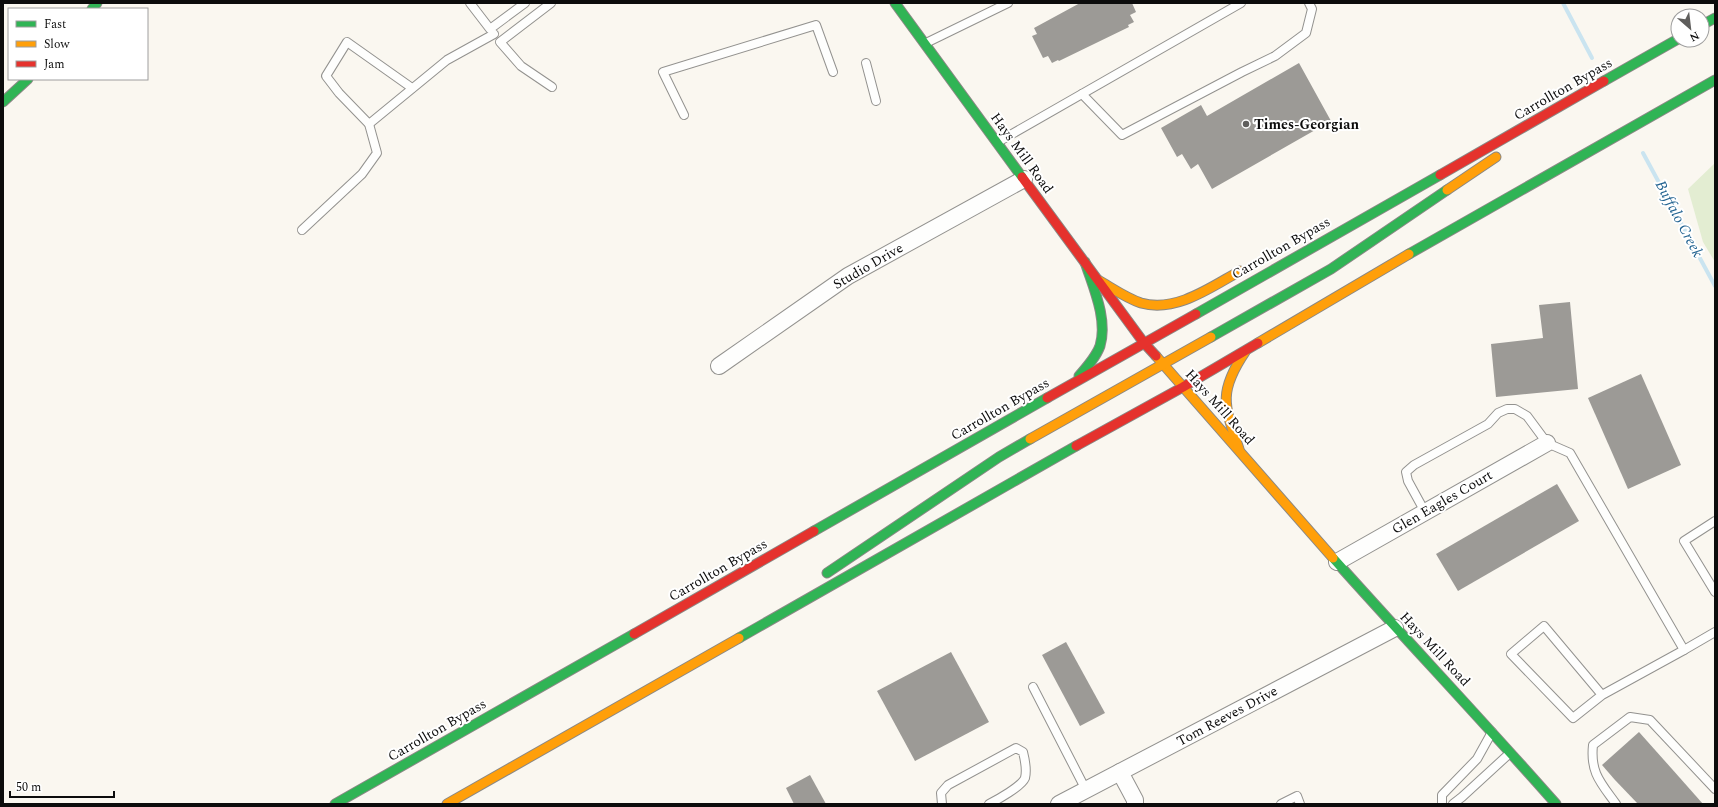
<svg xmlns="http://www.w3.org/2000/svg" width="1718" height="807" viewBox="0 0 1718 807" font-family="Spectral,serif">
	<rect width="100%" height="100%" fill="#faf7f0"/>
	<path fill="#e3edd2" d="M 1715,163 L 1715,262 L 1703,242 L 1688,189 Z"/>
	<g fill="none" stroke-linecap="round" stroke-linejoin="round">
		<g stroke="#cae4f0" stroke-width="4">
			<path d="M 1563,3 L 1592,58"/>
			<path d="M 1643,153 L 1715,286"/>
		</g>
	</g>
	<g fill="#9c9a96">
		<path d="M 1080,3 L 1132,3 L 1136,12 L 1130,15 L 1134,22 L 1128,25 L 1129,27 L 1059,61 L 1058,60 L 1052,63 L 1048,56 L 1043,58 L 1032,36 L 1037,34 L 1034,28 Z"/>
		<path d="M 1299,63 L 1331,121 L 1212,189 L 1198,164 L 1191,169 L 1182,154 L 1177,157 L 1161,128 L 1201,105 L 1207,116 Z"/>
		<path d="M 1570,302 L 1578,389 L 1496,397 L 1491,344 L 1543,338 L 1539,305 Z"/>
		<path d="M 1641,374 L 1681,465 L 1628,489 L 1588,398 Z"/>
		<path d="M 1557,484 L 1579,521 L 1458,591 L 1436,554 Z"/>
		<path d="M 1066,642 L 1105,713 L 1080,726 L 1042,655 Z"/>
		<path d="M 951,652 L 989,722 L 915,761 L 877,691 Z"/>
		<path d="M 1639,732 L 1672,769 L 1703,804 L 1638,804 L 1615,780 L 1602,765 Z"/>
		<path d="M 810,775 L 826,804 L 794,804 L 786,788 Z"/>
	</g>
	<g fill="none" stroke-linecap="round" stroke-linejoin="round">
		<defs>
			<g id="lane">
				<path d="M 470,3 L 490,29 L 525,3"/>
				<path d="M 551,3 L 500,42 L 521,66 L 552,87"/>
				<path d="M 926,43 L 1008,3"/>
				<path d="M 866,63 L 876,101"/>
				<path d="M 1082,94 L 1122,135 L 1242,72 L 1275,56 L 1306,33 L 1312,9 L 1309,3"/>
				<path d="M 684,115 L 663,72 L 816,25 L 833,72"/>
				<path d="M 369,124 L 447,60 L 494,34"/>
				<path d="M 998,142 L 1241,3"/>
				<path d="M 302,230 L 362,174 L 377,153 L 369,124 L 339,93 L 326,76 L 347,42 L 412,88"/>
				<path d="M 1425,512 L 1408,481 L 1406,472 L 1414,465 L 1488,424 L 1498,413 L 1507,409 L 1515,409 L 1527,416 L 1547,443 L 1570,453 L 1684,650 L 1715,632"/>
				<path d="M 1715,521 L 1684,541 L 1715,592"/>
				<path d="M 1033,687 L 1086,790"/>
				<path d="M 1602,695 L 1544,626 L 1511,654 L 1573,718 L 1602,695 L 1684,650"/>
				<path d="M 942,804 L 941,793 L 948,785 L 1016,748 L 1023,752 C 1025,760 1027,770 1025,778 C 1022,786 997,800 989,804"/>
				<path d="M 1281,804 L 1297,796 L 1300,804"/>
				<path d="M 1442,804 L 1442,795 L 1477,759 L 1492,732"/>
				<path d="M 1453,804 L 1462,797 L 1510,753"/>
				<path d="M 1616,804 C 1601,783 1590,773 1593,745 L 1630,717 L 1650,720 L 1715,789"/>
			</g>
			<g id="street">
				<path d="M 719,366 L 848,276 L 1024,179"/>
				<path d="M 1337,562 L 1547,443"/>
				<path d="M 1120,772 L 1135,800 L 1135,804"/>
				<path d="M 1059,804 L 1395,628"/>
			</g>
			<g id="fast">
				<path d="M 895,3 L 1022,177"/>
				<path d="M 92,9 L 97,3"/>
				<path d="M 1702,25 L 1715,18"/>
				<path d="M 1604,81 L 1678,39"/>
				<path d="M 3,102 L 28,79"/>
				<path d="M 1409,254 L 1715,80"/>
				<path d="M 1196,314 L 1440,175"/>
				<path d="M 1211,337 L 1331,269 L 1447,190"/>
				<path d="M 1079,376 C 1087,367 1096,357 1100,346 C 1108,319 1093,287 1085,262"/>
				<path d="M 814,531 L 1047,398"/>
				<path d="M 1333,558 C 1407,641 1483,721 1556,804"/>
				<path d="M 827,573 L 999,457 L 1030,439"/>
				<path d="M 739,638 L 1076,446"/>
				<path d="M 335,804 L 634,634"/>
			</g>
			<g id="slow">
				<path d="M 1447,190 L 1496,157"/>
				<path d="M 1098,280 C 1112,288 1126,298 1141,303 C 1176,313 1211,287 1240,271"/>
				<path d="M 1258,343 L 1409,254"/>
				<path d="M 1156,356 L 1333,558"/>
				<path d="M 1030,439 L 1211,337"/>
				<path d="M 1239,449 C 1224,405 1218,392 1245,352"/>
				<path d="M 447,804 L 739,638"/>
			</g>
			<g id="jam">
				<path d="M 1440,175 L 1604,81"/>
				<path d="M 1022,177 L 1144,343 L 1156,356"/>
				<path d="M 1047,398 L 1196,314"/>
				<path d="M 1076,446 L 1183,387 L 1258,343"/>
				<path d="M 634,634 L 814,531"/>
			</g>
		</defs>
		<use href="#lane" stroke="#93928f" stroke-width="10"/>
		<use href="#street" stroke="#93928f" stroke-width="18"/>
		<use href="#fast" stroke="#8a8885" stroke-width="11"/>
		<use href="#slow" stroke="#8a8885" stroke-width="11"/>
		<use href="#jam" stroke="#8a8885" stroke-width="11"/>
		<use href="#lane" stroke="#fefefd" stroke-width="8"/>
		<use href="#street" stroke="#fefefd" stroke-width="16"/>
		<use href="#fast" stroke="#30b455" stroke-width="9"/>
		<use href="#slow" stroke="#ff9f0a" stroke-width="9"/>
		<use href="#jam" stroke="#e5322d" stroke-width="9"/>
	</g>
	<circle fill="#5f5e5c" stroke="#fff" stroke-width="1.5" cx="1246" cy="124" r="4"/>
	<g text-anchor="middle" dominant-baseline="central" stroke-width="4" stroke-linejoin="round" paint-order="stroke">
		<g font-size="14" fill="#0c0c0c" stroke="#fff">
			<text transform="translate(1563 89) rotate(-30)">Carrollton Bypass</text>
			<text transform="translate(1022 153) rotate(54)">Hays Mill Road</text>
			<text transform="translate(1281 248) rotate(-30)">Carrollton Bypass</text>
			<text transform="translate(868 266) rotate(-30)">Studio Drive</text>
			<text transform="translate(1220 407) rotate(48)">Hays Mill Road</text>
			<text transform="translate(1000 409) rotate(-30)">Carrollton Bypass</text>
			<text transform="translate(1442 502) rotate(-30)">Glen Eagles Court</text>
			<text transform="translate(718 570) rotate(-30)">Carrollton Bypass</text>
			<text transform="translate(1435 649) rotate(47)">Hays Mill Road</text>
			<text transform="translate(1227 716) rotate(-28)">Tom Reeves Drive</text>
			<text transform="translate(437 730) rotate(-30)">Carrollton Bypass</text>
		</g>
		<g font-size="14" font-weight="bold" fill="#0c0c0c" stroke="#fff" text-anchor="start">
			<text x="1254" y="124">Times-Georgian</text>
		</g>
		<g font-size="15" font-style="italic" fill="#226391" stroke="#fff">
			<text transform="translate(1679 219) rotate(62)">Buffalo Creek</text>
		</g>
	</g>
	<rect width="1718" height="807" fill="none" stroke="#0c0c0c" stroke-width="8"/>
	<rect x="8" y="8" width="140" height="72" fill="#ffffff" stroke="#9e9e9e"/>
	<rect x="16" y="21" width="20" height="6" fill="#30b455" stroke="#9e9e9e"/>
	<text x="44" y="28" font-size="12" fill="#0c0c0c">Fast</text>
	<rect x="16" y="41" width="20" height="6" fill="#ff9f0a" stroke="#9e9e9e"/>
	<text x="44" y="48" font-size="12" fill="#0c0c0c">Slow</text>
	<rect x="16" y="61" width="20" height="6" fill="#e5322d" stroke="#9e9e9e"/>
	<text x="44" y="68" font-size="12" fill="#0c0c0c">Jam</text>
	<g transform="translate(1690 28) rotate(152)"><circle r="19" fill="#ffffff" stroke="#9e9e9e"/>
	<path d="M0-3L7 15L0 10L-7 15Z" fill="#5f5e5c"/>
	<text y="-6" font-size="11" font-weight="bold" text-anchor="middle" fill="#0c0c0c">N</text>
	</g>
	<path d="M10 791v6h104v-6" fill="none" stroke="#0c0c0c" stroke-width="2"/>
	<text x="16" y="791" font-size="12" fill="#0c0c0c" stroke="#ffffff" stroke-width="3" paint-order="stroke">50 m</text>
</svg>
